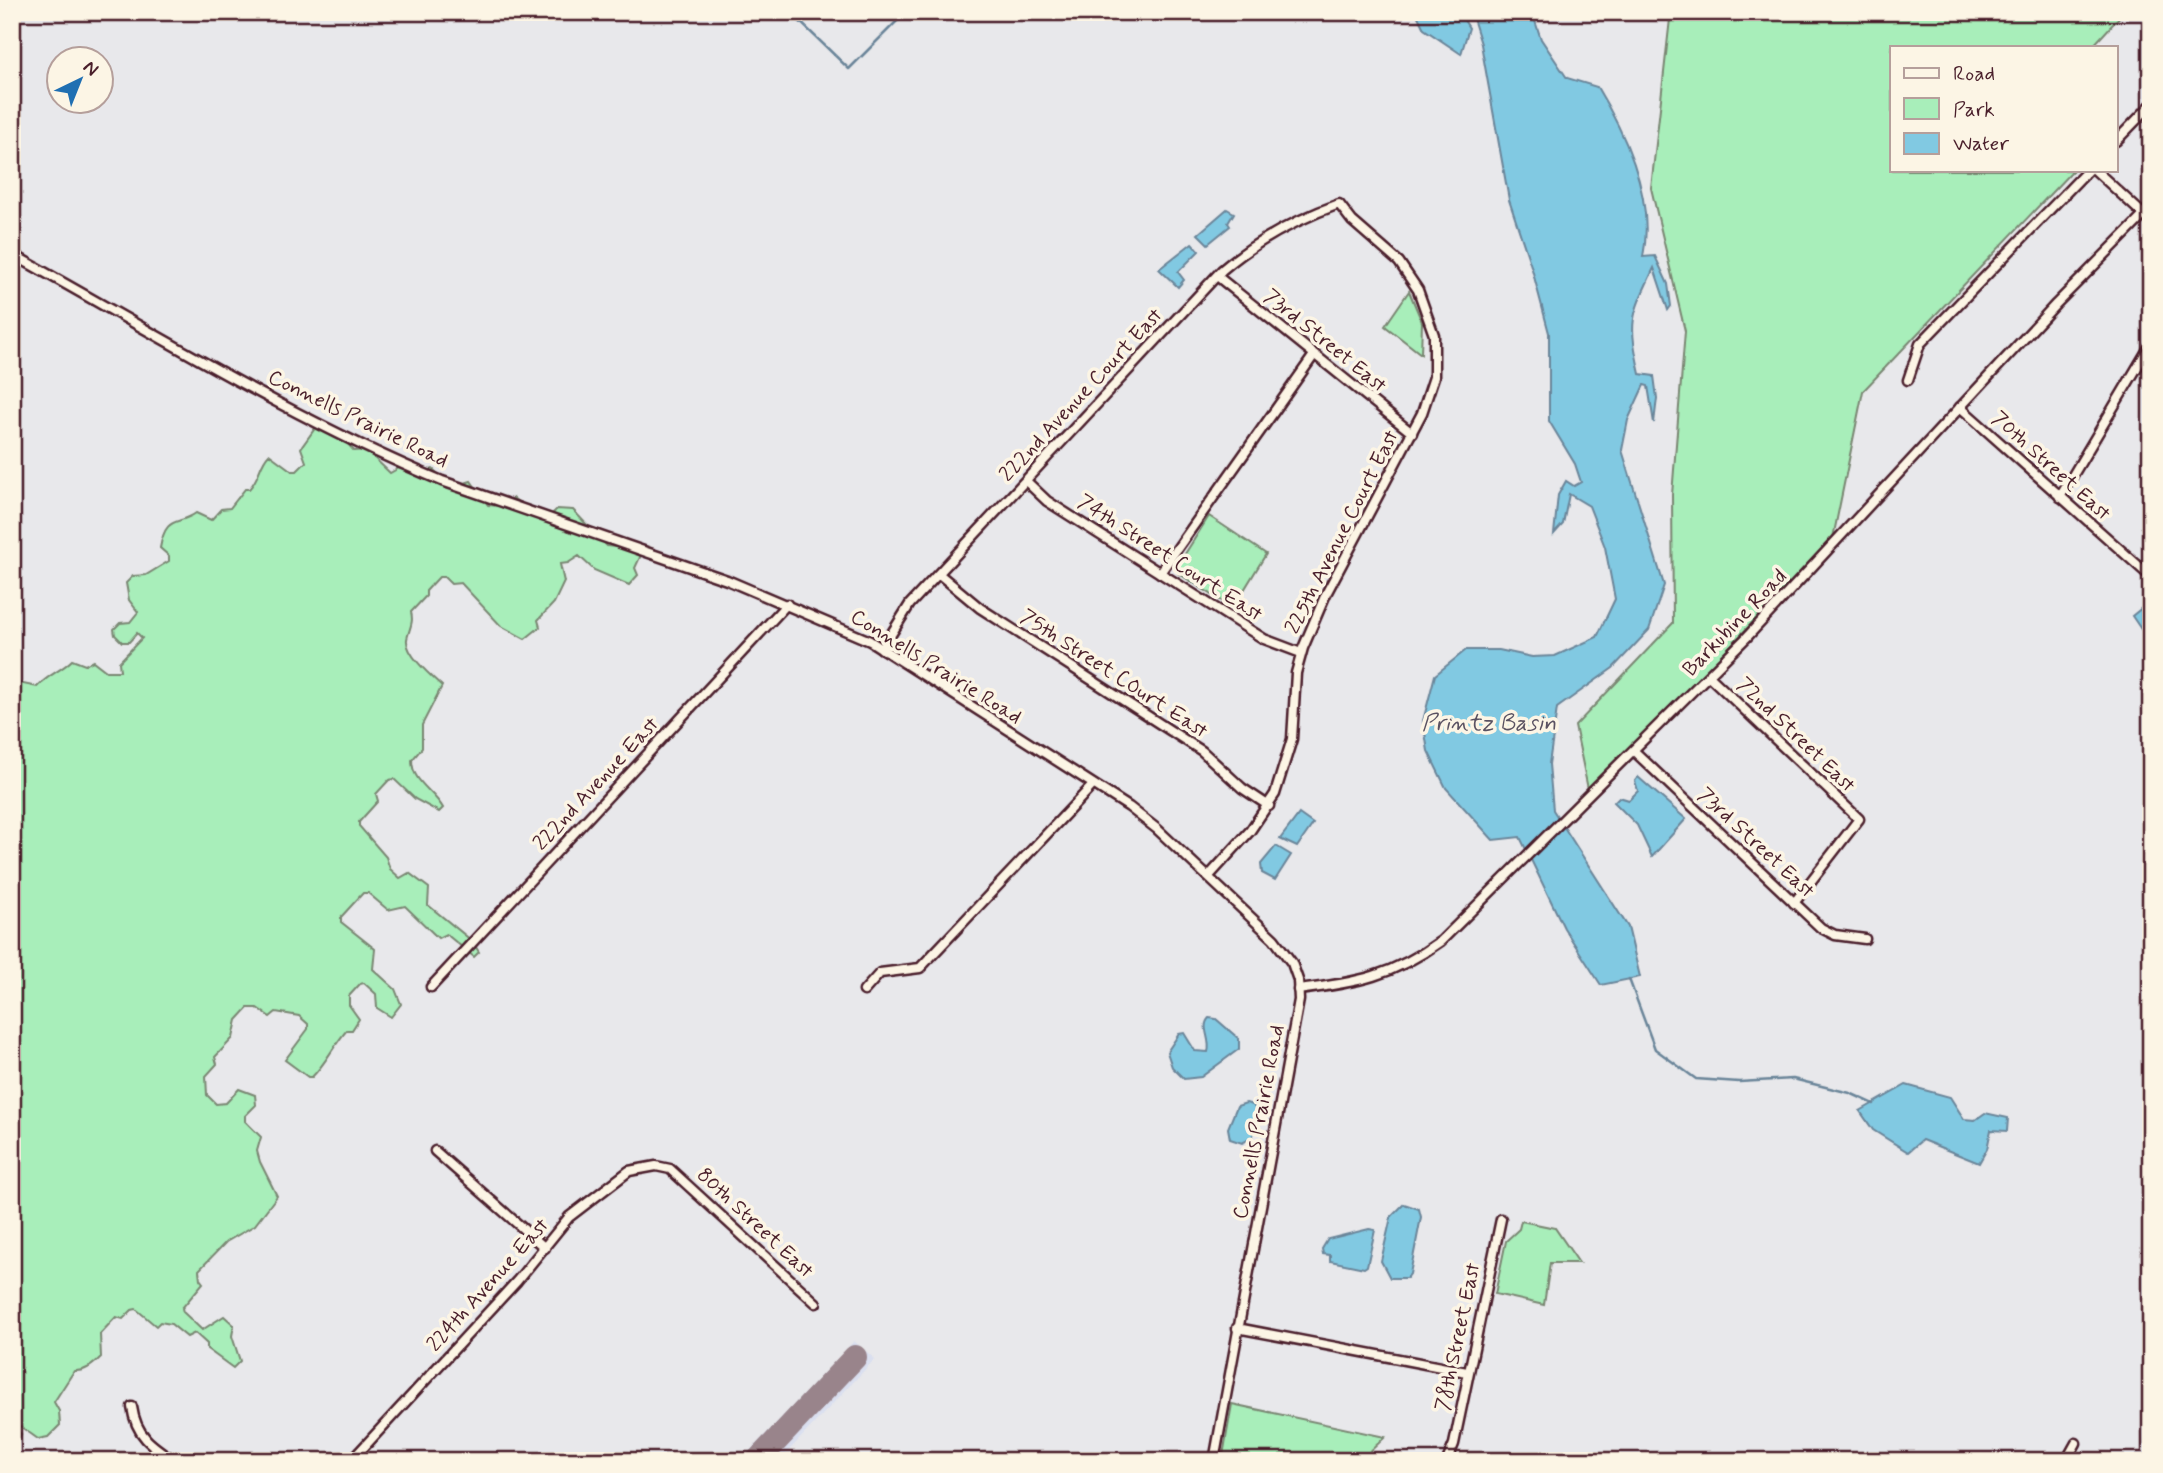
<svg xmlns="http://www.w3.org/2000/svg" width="2163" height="1473" viewBox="0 0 2163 1473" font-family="Mynerve,sans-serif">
	<rect width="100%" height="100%" fill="#e8e8eb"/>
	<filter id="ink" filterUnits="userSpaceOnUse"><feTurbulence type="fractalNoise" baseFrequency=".0143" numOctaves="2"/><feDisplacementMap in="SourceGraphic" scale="14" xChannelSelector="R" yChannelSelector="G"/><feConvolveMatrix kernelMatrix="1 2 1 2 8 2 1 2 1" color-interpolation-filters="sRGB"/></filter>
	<g filter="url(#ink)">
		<path fill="#dadfef" d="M 854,1341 L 875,1359 L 779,1461 L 740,1461 Z"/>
		<g fill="#a8eeba" stroke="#798672" stroke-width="2">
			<path d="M 1686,12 L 2124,12 L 2092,47 L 1892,47 L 1892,170 L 2073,170 L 1863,391 L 1833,538 L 1589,794 L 1575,726 L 1673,623 L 1672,495 L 1685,331 L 1651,188 L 1670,19 Z"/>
			<path d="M 1409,291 L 1422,322 L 1421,354 L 1385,326 Z"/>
			<path d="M 316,427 L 340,435 L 354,451 L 366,450 L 390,473 L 399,468 L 415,474 L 433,469 L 452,487 L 471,481 L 488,505 L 501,506 L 513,498 L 534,514 L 548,518 L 557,509 L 573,510 L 607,546 L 633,549 L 641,555 L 635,568 L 638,575 L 629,585 L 594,570 L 579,556 L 568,563 L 560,564 L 564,582 L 554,603 L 538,620 L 540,627 L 525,639 L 501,626 L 461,583 L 451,584 L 444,577 L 439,577 L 426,591 L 426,596 L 411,612 C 414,623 409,629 407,639 C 405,654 431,676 442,686 L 422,725 L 422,748 L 412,760 C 412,782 433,790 443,808 L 439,812 L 415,799 L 394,779 L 389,780 L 376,794 L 378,801 L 359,822 L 359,826 L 386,857 L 390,869 L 400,878 L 409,873 L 429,888 L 428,905 L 472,941 L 479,952 L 474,957 L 446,934 L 438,938 L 405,906 L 388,910 L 368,893 L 363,893 L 341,917 L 341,922 L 375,949 L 373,969 L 395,989 L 401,1004 L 391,1017 L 377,1008 L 376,994 L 364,983 L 360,984 L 349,996 L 349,1005 L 359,1019 L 352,1030 L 347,1030 C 333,1046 327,1062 312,1077 L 308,1077 L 285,1060 L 308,1029 L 308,1024 L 299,1016 L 276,1012 L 270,1017 L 257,1008 L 248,1008 L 237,1020 L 233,1038 L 215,1057 L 217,1064 L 206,1076 L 207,1095 L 216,1104 L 226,1103 L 239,1089 L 255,1095 L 256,1105 L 245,1116 L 245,1121 L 261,1137 L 257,1151 L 260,1162 L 277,1196 L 255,1225 L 226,1242 L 199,1270 L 200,1279 L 203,1283 L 182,1308 L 183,1312 L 202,1330 L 224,1316 L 234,1325 L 232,1336 L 240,1361 L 233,1368 L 207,1349 L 207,1344 L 195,1333 L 187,1337 L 171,1324 L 160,1322 L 156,1326 L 136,1309 L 132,1310 L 123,1319 L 116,1317 L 100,1334 L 101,1357 C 93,1365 85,1372 74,1371 L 54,1402 L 59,1411 L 60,1425 L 48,1437 L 38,1439 L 17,1424 L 16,1429 L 21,1434 L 14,1450 L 19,1454 L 17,1461 L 12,1461 L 12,690 L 19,683 L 37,687 C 49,674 61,671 72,660 L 85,665 L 93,661 L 106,671 L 120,671 L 119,662 L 142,638 L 137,633 L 129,642 L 122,642 L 115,635 L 114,629 L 120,623 L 130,622 L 138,612 L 129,600 L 126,583 L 133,576 L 146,575 L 169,561 L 169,556 L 160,548 C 166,514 178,526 196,513 L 211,520 L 221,509 L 230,508 L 245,489 L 249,489 C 260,478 259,464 269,454 L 292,471 L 297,471 L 306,462 L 301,448 Z"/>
			<path d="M 1209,516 L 1266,554 L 1233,608 L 1178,573 L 1176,568 Z"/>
			<path d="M 1521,1221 L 1555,1228 L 1579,1263 L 1550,1263 L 1544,1305 L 1495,1294 L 1506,1241 L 1519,1229 Z"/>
			<path d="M 1232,1404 L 1385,1437 L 1360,1461 L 1222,1461 Z"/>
		</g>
		<g fill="#81c9e2" stroke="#6b8599" stroke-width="2">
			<path d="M 1416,12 L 1459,12 L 1469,28 L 1461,54 L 1424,29 Z"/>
			<path d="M 1471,12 L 1532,12 L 1541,39 L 1567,78 L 1597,87 C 1626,135 1655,199 1643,257 L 1655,256 L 1668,284 L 1671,306 L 1668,310 L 1654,268 C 1631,317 1628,320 1640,374 L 1654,376 L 1657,398 L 1654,423 L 1648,386 L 1644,385 L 1628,420 L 1622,450 L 1664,585 L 1649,630 L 1613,668 L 1557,708 L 1549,764 L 1553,810 L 1628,927 L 1640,977 L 1601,985 L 1564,928 L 1520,837 L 1493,840 L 1446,788 L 1428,751 L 1423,721 L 1435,675 L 1466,650 L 1499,650 L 1532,657 L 1555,656 L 1597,637 L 1615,599 L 1605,547 L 1589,506 L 1569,494 L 1563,524 L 1554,534 L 1558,495 L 1566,481 L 1574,486 L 1581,482 L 1575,464 L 1549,421 L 1549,333 L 1532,269 L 1509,200 L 1481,44 Z"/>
			<path d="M 1227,209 L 1234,213 L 1228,223 L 1230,226 L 1208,244 L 1198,234 Z"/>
			<path d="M 1192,243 L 1199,251 L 1178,272 L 1184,280 L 1178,287 L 1159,269 Z"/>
			<path d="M 2143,607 L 2151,610 L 2151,644 L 2132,616 Z"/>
			<path d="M 1638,777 L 1686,819 L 1652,857 L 1637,825 L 1614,802 L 1619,797 L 1629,800 L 1638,791 L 1635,781 Z"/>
			<path d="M 1299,814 L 1313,824 L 1297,847 L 1280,839 Z"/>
			<path d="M 1276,846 L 1291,855 L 1275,880 L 1262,873 L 1261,864 Z"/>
			<path d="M 1209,1018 L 1216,1019 L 1239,1039 L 1239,1049 L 1201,1077 L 1184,1079 L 1172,1067 L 1167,1052 L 1179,1034 L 1184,1033 L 1195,1051 L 1208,1052 C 1212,1040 1200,1027 1209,1018 Z"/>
			<path d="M 1906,1085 L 1950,1097 L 1964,1119 L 1975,1120 L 1985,1113 L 2008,1118 L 2007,1131 L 1991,1130 L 1987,1149 L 1979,1163 L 1922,1140 L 1908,1152 L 1873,1130 L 1860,1111 Z"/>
			<path d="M 1246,1103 L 1253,1105 L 1259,1115 L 1252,1138 L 1242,1143 L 1230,1139 L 1228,1128 L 1237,1106 Z"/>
			<path d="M 1404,1204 L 1419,1209 L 1421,1217 L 1410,1274 L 1407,1278 L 1390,1278 L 1381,1261 L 1391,1217 Z"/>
			<path d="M 1369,1229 L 1375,1230 L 1367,1266 L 1364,1268 L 1330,1261 L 1330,1255 L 1323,1254 L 1322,1249 L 1328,1239 Z"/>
		</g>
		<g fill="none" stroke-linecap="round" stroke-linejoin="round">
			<g stroke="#6b8599" stroke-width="2.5">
				<path d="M 790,12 L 849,69 L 906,12"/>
				<path d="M 1629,979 L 1655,1049 L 1696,1079 L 1739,1082 L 1793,1079 L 1850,1093 L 1874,1104"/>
			</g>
			<path stroke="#99848b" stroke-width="24" d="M 757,1461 L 855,1357"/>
			<defs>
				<g id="street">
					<path d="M 2116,141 L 2151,105"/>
					<path d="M 2095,170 L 2144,215"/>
					<path d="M 12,254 C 153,332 293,419 442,481 L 727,580 L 870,641 L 1129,807 L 1157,829 L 1274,939 L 1292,963 L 1298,980 L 1299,1000 L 1214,1461"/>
					<path d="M 1217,276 L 1412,433"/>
					<path d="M 1908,380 L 1920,344 L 2088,170"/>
					<path d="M 1960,407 L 2151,577"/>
					<path d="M 1026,481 L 1047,501 L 1264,639 L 1301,653"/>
					<path d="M 2060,497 L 2151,344"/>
					<path d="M 1160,573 L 1314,355"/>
					<path d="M 939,574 L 980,608 L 1202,751 L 1242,788 L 1269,806"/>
					<path d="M 882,649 L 910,604 L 1222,270 C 1257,240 1295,220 1339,204 L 1352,221 L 1399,262 L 1418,290 L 1434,335 L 1434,377 L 1422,413 L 1326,594 L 1303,648 L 1296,673 L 1292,739 L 1275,794 L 1250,831 L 1209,876"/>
					<path d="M 1709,676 L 1859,819 L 1794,903"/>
					<path d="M 1634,751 L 1821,928 L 1835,935 L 1865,939"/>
					<path d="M 431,987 L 787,604"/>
					<path d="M 1298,990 C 1356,983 1393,976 1441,941 L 1746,638 L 2056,304 L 2151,208"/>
					<path d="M 864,991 L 880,973 L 920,968 L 1093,785"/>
					<path d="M 435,1151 L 545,1248"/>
					<path d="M 1237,1328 L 1467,1372"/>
					<path d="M 132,1407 C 136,1436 152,1446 175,1461"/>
					<path d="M 351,1461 L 517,1281 L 569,1217 L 629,1171 L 656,1166 L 670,1169 L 816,1303"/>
					<path d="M 1447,1461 L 1454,1444 L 1501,1219"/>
					<path d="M 2066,1461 L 2076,1443"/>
				</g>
			</defs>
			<use href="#street" stroke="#4a1f2b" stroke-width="13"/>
			<use href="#street" stroke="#fcf5e5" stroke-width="8"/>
		</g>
	</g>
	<g text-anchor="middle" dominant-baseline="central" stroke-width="7" stroke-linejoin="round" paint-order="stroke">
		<g font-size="21" fill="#4a1f2b" stroke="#fcf5e5">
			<text transform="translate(1325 341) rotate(39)">73rd Street East</text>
			<text transform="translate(1081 395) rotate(-47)">222nd Avenue Court East</text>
			<text transform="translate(358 419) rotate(26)">Connells Prairie Road</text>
			<text transform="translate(2051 466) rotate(42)">70th Street East</text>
			<text transform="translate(1342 532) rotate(-63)">225th Avenue Court East</text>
			<text transform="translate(1170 558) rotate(33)">74th Street Court East</text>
			<text transform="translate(1735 623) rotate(-46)">Barkubine Road</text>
			<text transform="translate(936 667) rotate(32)">Connells Prairie Road</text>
			<text transform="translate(1114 674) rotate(33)">75th Street COurt East</text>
			<text transform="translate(1796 735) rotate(44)">72nd Street East</text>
			<text transform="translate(596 784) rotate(-47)">222nd Avenue East</text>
			<text transform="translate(1756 843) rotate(43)">73rd Street East</text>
			<text transform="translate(1259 1122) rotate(-79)">Connells Prairie Road</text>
			<text transform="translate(755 1223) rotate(43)">80th Street East</text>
			<text transform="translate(488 1285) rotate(-48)">224th Avenue East</text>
			<text transform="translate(1458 1337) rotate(-78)">78th Street East</text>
		</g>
		<g font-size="23" font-style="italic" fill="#5a5262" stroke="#fcf5e5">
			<text x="1489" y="724">Printz Basin</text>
		</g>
	</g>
	<rect width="2163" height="1473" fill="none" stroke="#fcf5e5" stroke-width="42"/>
	<rect x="21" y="21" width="2121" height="1431" fill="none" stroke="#4a1f2b" stroke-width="2.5" filter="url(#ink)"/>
	<rect x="1890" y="46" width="228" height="126" fill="#fcf5e5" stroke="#b59f9b" stroke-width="2"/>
	<rect x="1904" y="68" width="35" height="10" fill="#fcf5e5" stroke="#b59f9b" stroke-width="2"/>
	<text x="1953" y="80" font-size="21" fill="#4a1f2b">Road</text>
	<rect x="1904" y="98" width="35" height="21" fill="#a8eeba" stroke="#b59f9b" stroke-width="2"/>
	<text x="1953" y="116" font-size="21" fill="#4a1f2b">Park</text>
	<rect x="1904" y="133" width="35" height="21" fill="#81c9e2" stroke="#b59f9b" stroke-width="2"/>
	<text x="1953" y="150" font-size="21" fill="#4a1f2b">Water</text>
	<g transform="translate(80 80) rotate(43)"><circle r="33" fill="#fcf5e5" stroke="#b59f9b" stroke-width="2"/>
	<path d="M0-5L12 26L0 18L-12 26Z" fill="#1f6fb2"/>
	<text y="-10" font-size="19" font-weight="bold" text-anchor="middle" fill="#4a1f2b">N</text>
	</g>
</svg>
